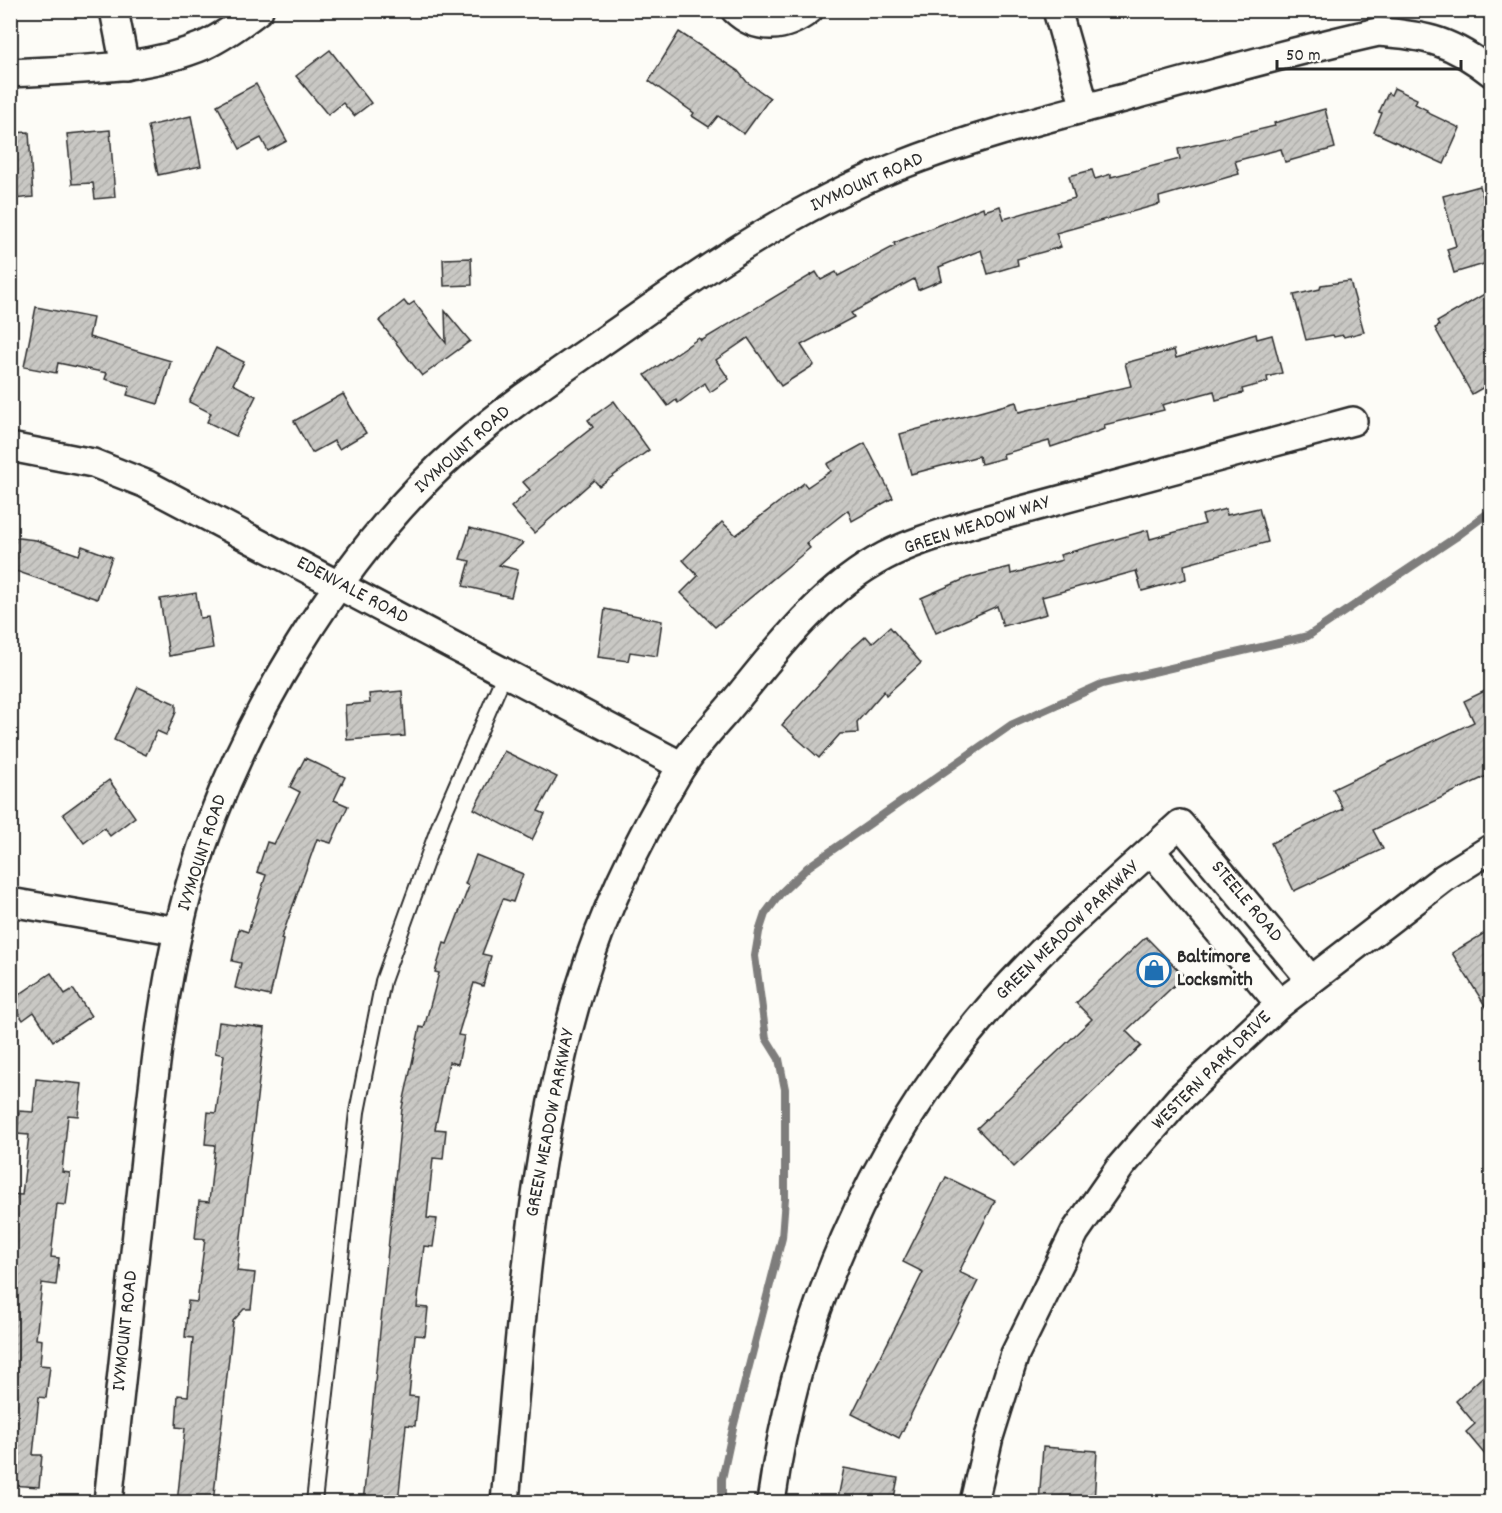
<svg xmlns="http://www.w3.org/2000/svg" width="1502" height="1513" viewBox="0 0 1502 1513" font-family="Dekko,sans-serif">
	<defs>
		<pattern id="building-hatch" width="6" height="6" patternUnits="userSpaceOnUse" patternTransform="scale(1.5)"><rect width="6" height="6" fill="#c9c8c4"/><path d="M-1 1l2-2M0 6l6-6M5 7l2-2" fill="none" stroke="#adaca9"/></pattern>
	</defs>
	<rect width="100%" height="100%" fill="#fdfcf7"/>
	<filter id="ink" filterUnits="userSpaceOnUse"><feTurbulence type="fractalNoise" baseFrequency=".0167" numOctaves="2"/><feDisplacementMap in="SourceGraphic" scale="12" xChannelSelector="R" yChannelSelector="G"/><feConvolveMatrix kernelMatrix="1 2 1 2 8 2 1 2 1" color-interpolation-filters="sRGB"/></filter>
	<g filter="url(#ink)">
		<g fill="none" stroke-linecap="round" stroke-linejoin="round">
			<path stroke="#7e7d7b" stroke-width="8" d="M 722,1502 L 722,1479 L 733,1428 L 782,1238 L 785,1198 L 785,1089 L 779,1059 L 766,1038 L 755,956 L 759,932 L 765,914 L 780,894 L 808,867 L 1011,725 L 1102,684 L 1308,636 L 1456,537 L 1492,510"/>
		</g>
		<g fill="url(#building-hatch)" stroke="#2b2b2b" stroke-width="1.5">
			<path d="M 679,32 L 738,71 L 747,82 L 770,98 L 744,134 L 718,116 L 709,127 L 692,116 L 694,113 L 649,81 Z"/>
			<path d="M 330,50 L 371,103 L 354,116 L 343,103 L 328,115 L 296,76 Z"/>
			<path d="M 256,84 L 287,141 L 268,151 L 261,138 L 240,149 L 217,105 Z"/>
			<path d="M 1394,88 L 1417,99 L 1415,104 L 1427,110 L 1426,112 L 1460,128 L 1444,164 L 1374,132 L 1382,113 L 1379,112 L 1388,93 L 1391,95 Z"/>
			<path d="M 1325,109 L 1335,148 L 1285,162 L 1281,149 L 1235,161 L 1239,174 L 1159,197 L 1160,204 L 1056,233 L 1061,247 L 1017,259 L 1018,265 L 988,274 L 981,250 L 939,267 L 942,280 L 918,290 L 914,279 L 851,313 L 854,317 L 801,345 L 814,365 L 781,386 L 748,338 L 716,360 L 729,379 L 710,392 L 705,383 L 678,403 L 676,400 L 668,406 L 645,375 L 699,338 L 701,341 L 816,272 L 821,280 L 836,272 L 838,276 L 895,246 L 894,243 L 983,207 L 984,211 L 1000,206 L 1004,219 L 1075,198 L 1069,176 L 1092,170 L 1095,179 L 1111,174 L 1111,177 L 1180,159 L 1178,149 L 1275,126 L 1274,123 Z"/>
			<path d="M 191,116 L 201,166 L 158,175 L 148,126 Z"/>
			<path d="M 110,130 L 115,197 L 95,199 L 93,183 L 72,184 L 67,134 Z"/>
			<path d="M 29,132 L 33,197 L 13,199 L 10,133 Z"/>
			<path d="M 1480,186 L 1491,228 L 1491,262 L 1454,273 L 1447,249 L 1456,246 L 1443,196 Z"/>
			<path d="M 471,258 L 472,285 L 444,286 L 443,259 Z"/>
			<path d="M 1350,281 L 1364,332 L 1344,337 L 1343,335 L 1334,337 L 1333,335 L 1306,340 L 1294,295 L 1320,289 L 1321,285 Z"/>
			<path d="M 1491,290 L 1491,383 L 1472,394 L 1435,328 L 1439,326 L 1437,322 Z"/>
			<path d="M 404,301 L 408,306 L 414,302 L 446,343 L 445,311 L 470,341 L 422,376 L 379,321 Z"/>
			<path d="M 36,307 L 93,318 L 89,337 L 171,361 L 158,404 L 127,395 L 130,386 L 105,379 L 107,373 L 58,363 L 56,373 L 24,367 Z"/>
			<path d="M 1256,334 L 1257,339 L 1272,335 L 1282,373 L 1267,377 L 1268,382 L 1242,389 L 1243,393 L 1216,400 L 1214,391 L 1162,405 L 1164,410 L 1104,425 L 1105,429 L 1051,447 L 1049,441 L 1003,454 L 1004,458 L 981,464 L 979,456 L 911,474 L 900,434 L 1016,402 L 1019,412 L 1131,386 L 1125,363 L 1174,350 L 1176,358 Z"/>
			<path d="M 216,348 L 244,362 L 233,384 L 256,396 L 236,436 L 207,422 L 211,413 L 189,402 Z"/>
			<path d="M 343,394 L 366,433 L 339,449 L 334,441 L 312,453 L 294,421 Z"/>
			<path d="M 614,401 L 649,450 L 599,486 L 594,480 L 534,533 L 511,507 L 530,490 L 523,482 L 593,427 L 588,420 Z"/>
			<path d="M 865,443 L 893,498 L 852,521 L 848,510 L 806,543 L 810,548 L 715,627 L 681,593 L 698,576 L 683,560 L 722,522 L 736,535 L 804,483 L 807,487 L 831,471 L 827,464 Z"/>
			<path d="M 1259,508 L 1268,542 L 1184,565 L 1186,579 L 1142,591 L 1136,571 L 1042,597 L 1047,614 L 1003,626 L 997,606 L 936,633 L 921,598 L 967,578 L 1010,567 L 1011,574 L 1062,560 L 1060,555 L 1148,530 L 1150,539 L 1205,524 L 1202,515 L 1226,509 L 1227,515 Z"/>
			<path d="M 470,528 L 523,543 L 499,565 L 518,570 L 511,597 L 463,586 L 470,561 L 460,559 Z"/>
			<path d="M 10,537 L 36,540 L 79,555 L 82,546 L 112,557 L 97,599 L 10,569 Z"/>
			<path d="M 196,593 L 200,618 L 208,617 L 213,648 L 169,656 L 160,599 Z"/>
			<path d="M 605,609 L 662,621 L 657,656 L 630,652 L 628,661 L 598,657 Z"/>
			<path d="M 890,627 L 921,663 L 886,695 L 884,691 L 857,722 L 858,733 L 840,734 L 819,758 L 782,725 L 847,653 L 866,636 L 872,643 Z"/>
			<path d="M 138,687 L 176,704 L 176,712 L 166,735 L 157,731 L 146,755 L 114,740 Z"/>
			<path d="M 1491,688 L 1491,774 L 1373,830 L 1383,849 L 1294,891 L 1271,843 L 1343,809 L 1333,789 L 1474,722 L 1464,701 Z"/>
			<path d="M 402,691 L 405,736 L 347,740 L 345,705 L 370,703 L 369,694 Z"/>
			<path d="M 504,751 L 557,777 L 538,811 L 545,814 L 532,840 L 474,809 Z"/>
			<path d="M 305,758 L 345,777 L 334,800 L 348,806 L 331,843 L 317,839 L 281,939 L 283,940 L 270,996 L 235,988 L 241,963 L 232,961 L 239,929 L 248,932 L 266,875 L 257,872 L 267,842 L 274,844 L 300,792 L 290,787 Z"/>
			<path d="M 109,780 L 135,817 L 110,836 L 104,828 L 84,843 L 63,814 Z"/>
			<path d="M 476,855 L 523,874 L 513,902 L 503,899 L 482,954 L 491,956 L 483,986 L 474,983 L 458,1035 L 464,1036 L 458,1064 L 449,1062 L 435,1129 L 446,1130 L 443,1159 L 433,1158 L 427,1218 L 437,1219 L 433,1247 L 424,1246 L 417,1307 L 428,1308 L 425,1336 L 415,1335 L 409,1396 L 418,1397 L 415,1426 L 406,1425 L 398,1503 L 363,1503 L 402,1108 L 420,1027 L 424,1028 L 439,973 L 435,972 L 444,943 L 447,944 L 469,886 L 465,884 Z"/>
			<path d="M 1491,929 L 1491,1015 L 1452,953 Z"/>
			<path d="M 1146,937 L 1184,976 L 1126,1031 L 1141,1046 L 1014,1167 L 977,1128 L 1092,1019 L 1076,1003 Z"/>
			<path d="M 51,973 L 65,994 L 73,989 L 91,1016 L 53,1041 L 34,1012 L 23,1020 L 10,1001 Z"/>
			<path d="M 219,1022 L 265,1028 L 237,1271 L 255,1273 L 251,1309 L 244,1309 L 233,1321 L 213,1503 L 177,1503 L 185,1428 L 176,1427 L 178,1395 L 188,1396 L 193,1338 L 185,1337 L 188,1301 L 197,1302 L 202,1262 L 205,1239 L 195,1238 L 199,1201 L 209,1202 L 215,1145 L 205,1144 L 208,1112 L 216,1113 L 224,1055 L 215,1053 Z"/>
			<path d="M 36,1079 L 82,1084 L 78,1116 L 68,1115 L 62,1172 L 70,1173 L 66,1205 L 57,1204 L 51,1257 L 59,1258 L 56,1285 L 42,1283 L 36,1339 L 42,1340 L 40,1365 L 50,1366 L 46,1398 L 39,1397 L 33,1455 L 42,1455 L 39,1487 L 10,1485 L 10,1194 L 22,1195 L 29,1135 L 17,1134 L 19,1111 L 33,1112 Z"/>
			<path d="M 946,1177 L 995,1201 L 959,1272 L 978,1281 L 899,1438 L 852,1414 L 923,1272 L 903,1262 Z"/>
			<path d="M 1491,1369 L 1491,1462 L 1466,1432 L 1475,1424 L 1456,1401 Z"/>
			<path d="M 1043,1447 L 1097,1451 L 1094,1503 L 1039,1503 Z"/>
			<path d="M 844,1468 L 898,1478 L 893,1503 L 837,1503 Z"/>
		</g>
		<g fill="none" stroke-linecap="round" stroke-linejoin="round">
			<defs>
				<path id="lane" d="M 314,1502 L 357,1112 L 383,981 L 442,818 L 505,673"/>
				<g id="street">
					<path d="M 114,10 L 125,66"/>
					<path d="M 735,10 C 758,32 786,28 809,10"/>
					<path d="M 1057,10 L 1085,108"/>
					<path d="M 10,73 C 76,69 144,71 205,45 C 224,36 242,23 259,10"/>
					<path d="M 10,447 L 93,463 L 146,484 L 682,766"/>
					<path d="M 1151,851 L 1280,1004"/>
					<path d="M 10,902 L 178,931"/>
					<path d="M 108,1502 C 120,1394 131,1286 143,1178 C 154,1077 163,976 192,878 C 237,727 341,554 459,449 C 511,403 568,366 625,326 C 711,265 797,207 896,167 C 973,136 1055,116 1135,95 C 1216,73 1296,50 1378,32 C 1427,35 1453,42 1492,73"/>
					<path d="M 505,1502 C 521,1329 530,1153 581,985 C 604,910 640,836 680,769 C 696,743 720,720 739,696 C 781,644 824,588 885,556 C 914,541 947,532 978,522 L 1353,421"/>
					<path d="M 771,1502 C 796,1321 870,1146 990,1007 C 1048,940 1115,883 1180,824 L 1311,980"/>
					<path d="M 974,1502 L 989,1437 L 1015,1354 L 1075,1232 L 1121,1166 L 1179,1099 L 1280,1004 L 1444,878 L 1492,848"/>
				</g>
			</defs>
			<use href="#lane" stroke="#2b2b2b" stroke-width="18"/>
			<use href="#street" stroke="#2b2b2b" stroke-width="32"/>
			<use href="#lane" stroke="#fdfcf7" stroke-width="14"/>
			<use href="#street" stroke="#fdfcf7" stroke-width="27"/>
		</g>
	</g>
	<defs>
		<symbol id="shop-ring" viewBox="-11 -11 22 22"><circle r="9.5" fill="#fdfcf7" stroke="#1f6fb2" stroke-width="1.5"/><path d="M-5-2.5h2.3a2.7 3.5 0 0 1 5.4 0H5L5.5 6h-11ZM-1.5-2.5h3a1.5 2.3 0 0 0-3 0Z" fill="#1f6fb2"/></symbol>
	</defs>
	<g fill-rule="evenodd">
		<use href="#shop-ring" x="1135" y="951" width="38" height="38"/>
	</g>
	<g text-anchor="middle" dominant-baseline="central" stroke-width="6" stroke-linejoin="round" paint-order="stroke">
		<g font-size="20" fill="#2b2b2b" stroke="#fdfcf7">
			<text transform="translate(867 183) rotate(-24)">IVYMOUNT ROAD</text>
			<text transform="translate(463 450) rotate(-42)">IVYMOUNT ROAD</text>
			<text transform="translate(977 526) rotate(-18)">GREEN MEADOW WAY</text>
			<text transform="translate(352 591) rotate(28)">EDENVALE ROAD</text>
			<text transform="translate(203 853) rotate(-72)">IVYMOUNT ROAD</text>
			<text transform="translate(1246 902) rotate(50)">STEELE ROAD</text>
			<text transform="translate(1068 931) rotate(-44)">GREEN MEADOW PARKWAY</text>
			<text transform="translate(1212 1071) rotate(-45)">WESTERN PARK DRIVE</text>
			<text transform="translate(551 1123) rotate(-79)">GREEN MEADOW PARKWAY</text>
			<text transform="translate(126 1331) rotate(-84)">IVYMOUNT ROAD</text>
		</g>
		<g font-size="20" font-weight="bold" fill="#2b2b2b" stroke="#fdfcf7" text-anchor="start">
			<text x="1177" y="958">Baltimore<tspan x="1177" dy="23">Locksmith</tspan></text>
		</g>
	</g>
	<rect width="1502" height="1513" fill="none" stroke="#fdfcf7" stroke-width="36"/>
	<rect x="18" y="18" width="1466" height="1477" fill="none" stroke="#2b2b2b" stroke-width="2" filter="url(#ink)"/>
	<path d="M1277 60v9h184v-9" fill="none" stroke="#2b2b2b" stroke-width="3"/>
	<text x="1286" y="60" font-size="18" fill="#2b2b2b" stroke="#fdfcf7" stroke-width="4.5" paint-order="stroke">50 m</text>
</svg>
